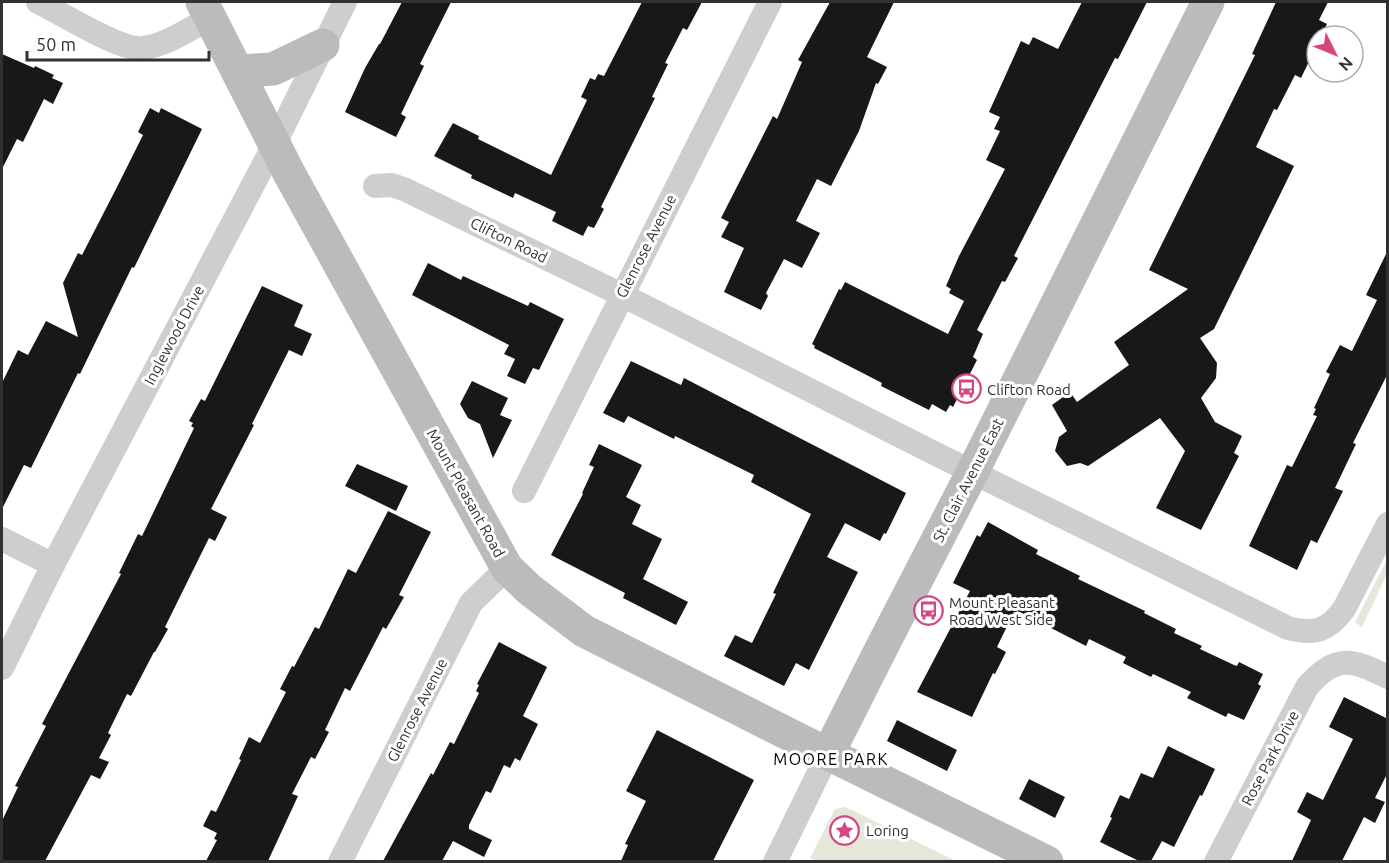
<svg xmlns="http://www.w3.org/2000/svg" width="1389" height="863" viewBox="0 0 1389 863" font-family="Ubuntu,sans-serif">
	<rect width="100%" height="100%" fill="#fff"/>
	<g fill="#e6e7db">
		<path d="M 1386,562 L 1387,574 L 1362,627 L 1355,622 Z"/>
		<path d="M 845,807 L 856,812 L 956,861 L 817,862 L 810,858 L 835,809 Z"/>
	</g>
	<g fill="#181818">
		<path d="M 402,2 L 451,2 L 420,64 L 424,66 L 401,114 L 406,117 L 396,137 L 345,112 L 365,68 L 379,44 L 380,44 Z"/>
		<path d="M 642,2 L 702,2 L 687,30 L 683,28 L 665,63 L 668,64 L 652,97 L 655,98 L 601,207 L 604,209 L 594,228 L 588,226 L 583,236 L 552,221 L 556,212 L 515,193 L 513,198 L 471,178 L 472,175 L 434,156 L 453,123 L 479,136 L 478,139 L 551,175 L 587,100 L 581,97 L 590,78 L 595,80 L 598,74 L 604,76 Z"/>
		<path d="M 830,2 L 894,2 L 867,57 L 887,67 L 878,84 L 876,83 L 859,131 L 831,186 L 817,179 L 796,221 L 820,233 L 802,268 L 784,259 L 766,293 L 768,296 L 761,310 L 724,292 L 744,248 L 721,237 L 729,222 L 721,218 L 773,116 L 777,119 L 802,62 L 798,60 Z"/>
		<path d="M 1082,2 L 1147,2 L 1118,59 L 1115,58 L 1014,256 L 1018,258 L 1005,282 L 1002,281 L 977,330 L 983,334 L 973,357 L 977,360 L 953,407 L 950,405 L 946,412 L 932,404 L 929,410 L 881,386 L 882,383 L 814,348 L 815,346 L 812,344 L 839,289 L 841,290 L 845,282 L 948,334 L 964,301 L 949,293 L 951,289 L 946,286 L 959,256 L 1005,169 L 986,160 L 1000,131 L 994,129 L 1000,117 L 989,112 L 1021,41 L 1029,45 L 1033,37 L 1058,49 Z"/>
		<path d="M 1276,2 L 1328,2 L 1319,20 L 1327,24 L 1321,36 L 1317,36 L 1317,45 L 1301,78 L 1295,75 L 1277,110 L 1274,109 L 1256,147 L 1294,166 L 1214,329 L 1200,338 L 1217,363 L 1216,378 L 1201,398 L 1215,422 L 1242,436 L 1234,453 L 1239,456 L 1201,530 L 1156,508 L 1185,451 L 1160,418 L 1088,466 L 1080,463 L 1067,466 L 1055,451 L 1059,437 L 1067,431 L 1052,405 L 1070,392 L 1077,402 L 1129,365 L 1114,342 L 1188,289 L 1149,270 L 1255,55 L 1252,54 Z"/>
		<path d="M 2,54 L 34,68 L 35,66 L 54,75 L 52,78 L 63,83 L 53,104 L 44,99 L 23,142 L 17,139 L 2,169 Z"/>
		<path d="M 150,108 L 159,113 L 161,108 L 202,129 L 134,268 L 132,267 L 80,374 L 78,373 L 31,468 L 24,465 L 2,509 L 2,383 L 18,350 L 28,355 L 46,321 L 78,337 L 63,283 L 78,253 L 82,255 L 116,189 L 143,135 L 138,132 Z"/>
		<path d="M 1388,250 L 1388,373 L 1353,443 L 1356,444 L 1335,488 L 1343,491 L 1317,543 L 1311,540 L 1297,570 L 1249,546 L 1287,465 L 1292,467 L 1317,416 L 1313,415 L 1316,409 L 1314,408 L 1330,374 L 1326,372 L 1340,345 L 1352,351 L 1377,300 L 1366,295 Z"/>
		<path d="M 428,263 L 461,280 L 463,276 L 528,306 L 530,302 L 564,319 L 539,370 L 533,368 L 525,384 L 507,376 L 515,359 L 504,354 L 509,345 L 412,295 Z"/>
		<path d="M 262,286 L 303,305 L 294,326 L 312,334 L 302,356 L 289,350 L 252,424 L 254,425 L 211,509 L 227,517 L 215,541 L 209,538 L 165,627 L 168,629 L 155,652 L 154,652 L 131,696 L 127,694 L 108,733 L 111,735 L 99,758 L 109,762 L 100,779 L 91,775 L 45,861 L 2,861 L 2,821 L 18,787 L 15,786 L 46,726 L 42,724 L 121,574 L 119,573 L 138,534 L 142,536 L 194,428 L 191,426 L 193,423 L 189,421 L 201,399 L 205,401 Z"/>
		<path d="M 631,361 L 681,385 L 684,378 L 906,493 L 886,534 L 884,533 L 880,541 L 845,523 L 827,557 L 858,572 L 809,670 L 796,663 L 784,686 L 724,656 L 735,635 L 752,643 L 776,594 L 773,593 L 811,514 L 751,482 L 754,475 L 675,436 L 674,439 L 628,416 L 624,423 L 603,413 Z"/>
		<path d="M 472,381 L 508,398 L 500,415 L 512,420 L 493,458 L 480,424 L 468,418 L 460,404 Z"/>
		<path d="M 599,444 L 642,465 L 626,497 L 641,505 L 632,524 L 662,539 L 643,579 L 688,602 L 676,625 L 623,598 L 625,593 L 551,555 L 583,494 L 582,493 L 594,467 L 589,465 Z"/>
		<path d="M 357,464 L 408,486 L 396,511 L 345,486 Z"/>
		<path d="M 388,511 L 431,532 L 399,595 L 404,597 L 386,629 L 383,627 L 350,691 L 345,688 L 325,730 L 329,732 L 315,759 L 311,757 L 292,794 L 298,796 L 268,861 L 206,861 L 217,840 L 214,839 L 217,833 L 203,826 L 211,810 L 216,812 L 241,760 L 239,759 L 249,737 L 260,743 L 286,692 L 280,689 L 292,666 L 294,667 L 315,627 L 319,629 L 348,569 L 356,573 Z"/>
		<path d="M 988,522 L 1038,550 L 1036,554 L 1080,576 L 1078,579 L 1145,611 L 1144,613 L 1176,629 L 1174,633 L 1202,646 L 1200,649 L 1234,665 L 1237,666 L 1239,662 L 1263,674 L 1258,684 L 1261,686 L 1244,720 L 1228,713 L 1226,717 L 1187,698 L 1191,692 L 1153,674 L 1151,677 L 1123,663 L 1126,657 L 1089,639 L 1086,646 L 1020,612 L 1019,614 L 1014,612 L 997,647 L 1006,652 L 995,674 L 993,673 L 972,717 L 917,692 L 970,591 L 953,583 L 977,535 L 980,537 Z"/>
		<path d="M 499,642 L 547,667 L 523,716 L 538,724 L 520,761 L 515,758 L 510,768 L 504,765 L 491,793 L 486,791 L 469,825 L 469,829 L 492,840 L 484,857 L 453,841 L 442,861 L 383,861 L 431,773 L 433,775 L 450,742 L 454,744 L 479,693 L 476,691 L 479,685 L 477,684 Z"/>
		<path d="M 1344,697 L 1388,719 L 1388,772 L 1375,798 L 1385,802 L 1375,823 L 1364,817 L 1342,861 L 1292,861 L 1311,820 L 1297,812 L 1307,792 L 1323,800 L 1353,739 L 1329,727 Z"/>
		<path d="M 897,720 L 957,750 L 947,771 L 887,741 Z"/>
		<path d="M 657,730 L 754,780 L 713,861 L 621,861 L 628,845 L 625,844 L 646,801 L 626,791 Z"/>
		<path d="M 1168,746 L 1215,769 L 1202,796 L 1200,795 L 1174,847 L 1162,841 L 1151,861 L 1139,861 L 1100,842 L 1112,818 L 1110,817 L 1120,795 L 1129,799 L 1141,773 L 1153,778 Z"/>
		<path d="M 1029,779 L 1065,797 L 1055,818 L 1019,799 Z"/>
	</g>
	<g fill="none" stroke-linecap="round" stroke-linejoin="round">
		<g stroke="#cecece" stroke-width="24">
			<path d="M 38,2 C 60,12 121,52 143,48 C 167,45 189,29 210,18"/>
			<path d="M 375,186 L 392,185 L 406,190 L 622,295 L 932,452 L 1288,628 C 1314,635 1328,631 1344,609 L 1388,524"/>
			<path d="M 524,491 L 770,2"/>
			<path d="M 2,539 L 53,565"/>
			<path d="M 2,668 L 53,565 L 275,143 L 345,2"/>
			<path d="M 340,862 L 471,603 L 507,568"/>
			<path d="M 775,862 L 828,754"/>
			<path d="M 1216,862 L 1307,687 C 1336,654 1351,659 1388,677"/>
		</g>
		<g stroke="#bbb" stroke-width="33">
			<path d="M 202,2 L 289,173 L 507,568 L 530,590 L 584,631 L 800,740 L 1047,862"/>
			<path d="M 239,71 L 273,69 L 323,45"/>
			<path d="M 828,754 L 883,645 L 973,471 L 1208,2"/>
		</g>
	</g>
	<defs>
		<symbol id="bus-ring" viewBox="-11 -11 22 22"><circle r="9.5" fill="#fff" stroke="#d54782" stroke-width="1.5"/><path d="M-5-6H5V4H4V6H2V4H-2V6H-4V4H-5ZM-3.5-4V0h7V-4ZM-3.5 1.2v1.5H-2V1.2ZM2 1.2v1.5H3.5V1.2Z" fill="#d54782"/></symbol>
		<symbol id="sight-ring" viewBox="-11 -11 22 22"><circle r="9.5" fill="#fff" stroke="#d54782" stroke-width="1.5"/><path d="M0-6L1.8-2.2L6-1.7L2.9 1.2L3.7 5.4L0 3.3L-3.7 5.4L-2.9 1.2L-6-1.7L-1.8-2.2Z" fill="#d54782"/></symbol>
	</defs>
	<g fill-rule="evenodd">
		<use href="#bus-ring" x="950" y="372" width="33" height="33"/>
		<use href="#bus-ring" x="912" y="594" width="33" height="33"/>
		<use href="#sight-ring" x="828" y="814" width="33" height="33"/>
	</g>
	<g text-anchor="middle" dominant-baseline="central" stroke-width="6" stroke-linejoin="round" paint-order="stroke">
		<g font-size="15" fill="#313131" stroke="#fff">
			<text transform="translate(509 240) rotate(26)">Clifton Road</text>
			<text transform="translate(646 246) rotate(-63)">Glenrose Avenue</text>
			<text transform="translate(174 335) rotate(-62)">Inglewood Drive</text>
			<text transform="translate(968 480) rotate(-63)">St. Clair Avenue East</text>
			<text transform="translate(466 493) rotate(61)">Mount Pleasant Road</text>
			<text transform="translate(417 710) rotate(-63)">Glenrose Avenue</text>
			<text transform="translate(1270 758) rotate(-62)">Rose Park Drive</text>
		</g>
		<g font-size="15" fill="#313131" stroke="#fff" text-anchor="start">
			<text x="987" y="389">Clifton Road</text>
			<text x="949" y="602">Mount Pleasant<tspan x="949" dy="17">Road West Side</tspan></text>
			<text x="866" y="830">Loring</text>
		</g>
		<g font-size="16" letter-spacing="1.5" fill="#000" stroke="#fff">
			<text x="831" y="759">MOORE PARK</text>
		</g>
	</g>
	<rect width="1389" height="863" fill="none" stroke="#313131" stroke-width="6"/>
	<g transform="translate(1335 54) rotate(133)"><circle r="28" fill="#ffffff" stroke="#adadad" stroke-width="1.5"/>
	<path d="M0-4.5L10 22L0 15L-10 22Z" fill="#d54782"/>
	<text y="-9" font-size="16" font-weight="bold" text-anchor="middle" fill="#313131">N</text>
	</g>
	<path d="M27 51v9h182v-9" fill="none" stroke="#313131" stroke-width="3"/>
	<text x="36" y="51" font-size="18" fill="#313131" stroke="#ffffff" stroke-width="4.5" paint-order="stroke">50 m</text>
</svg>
